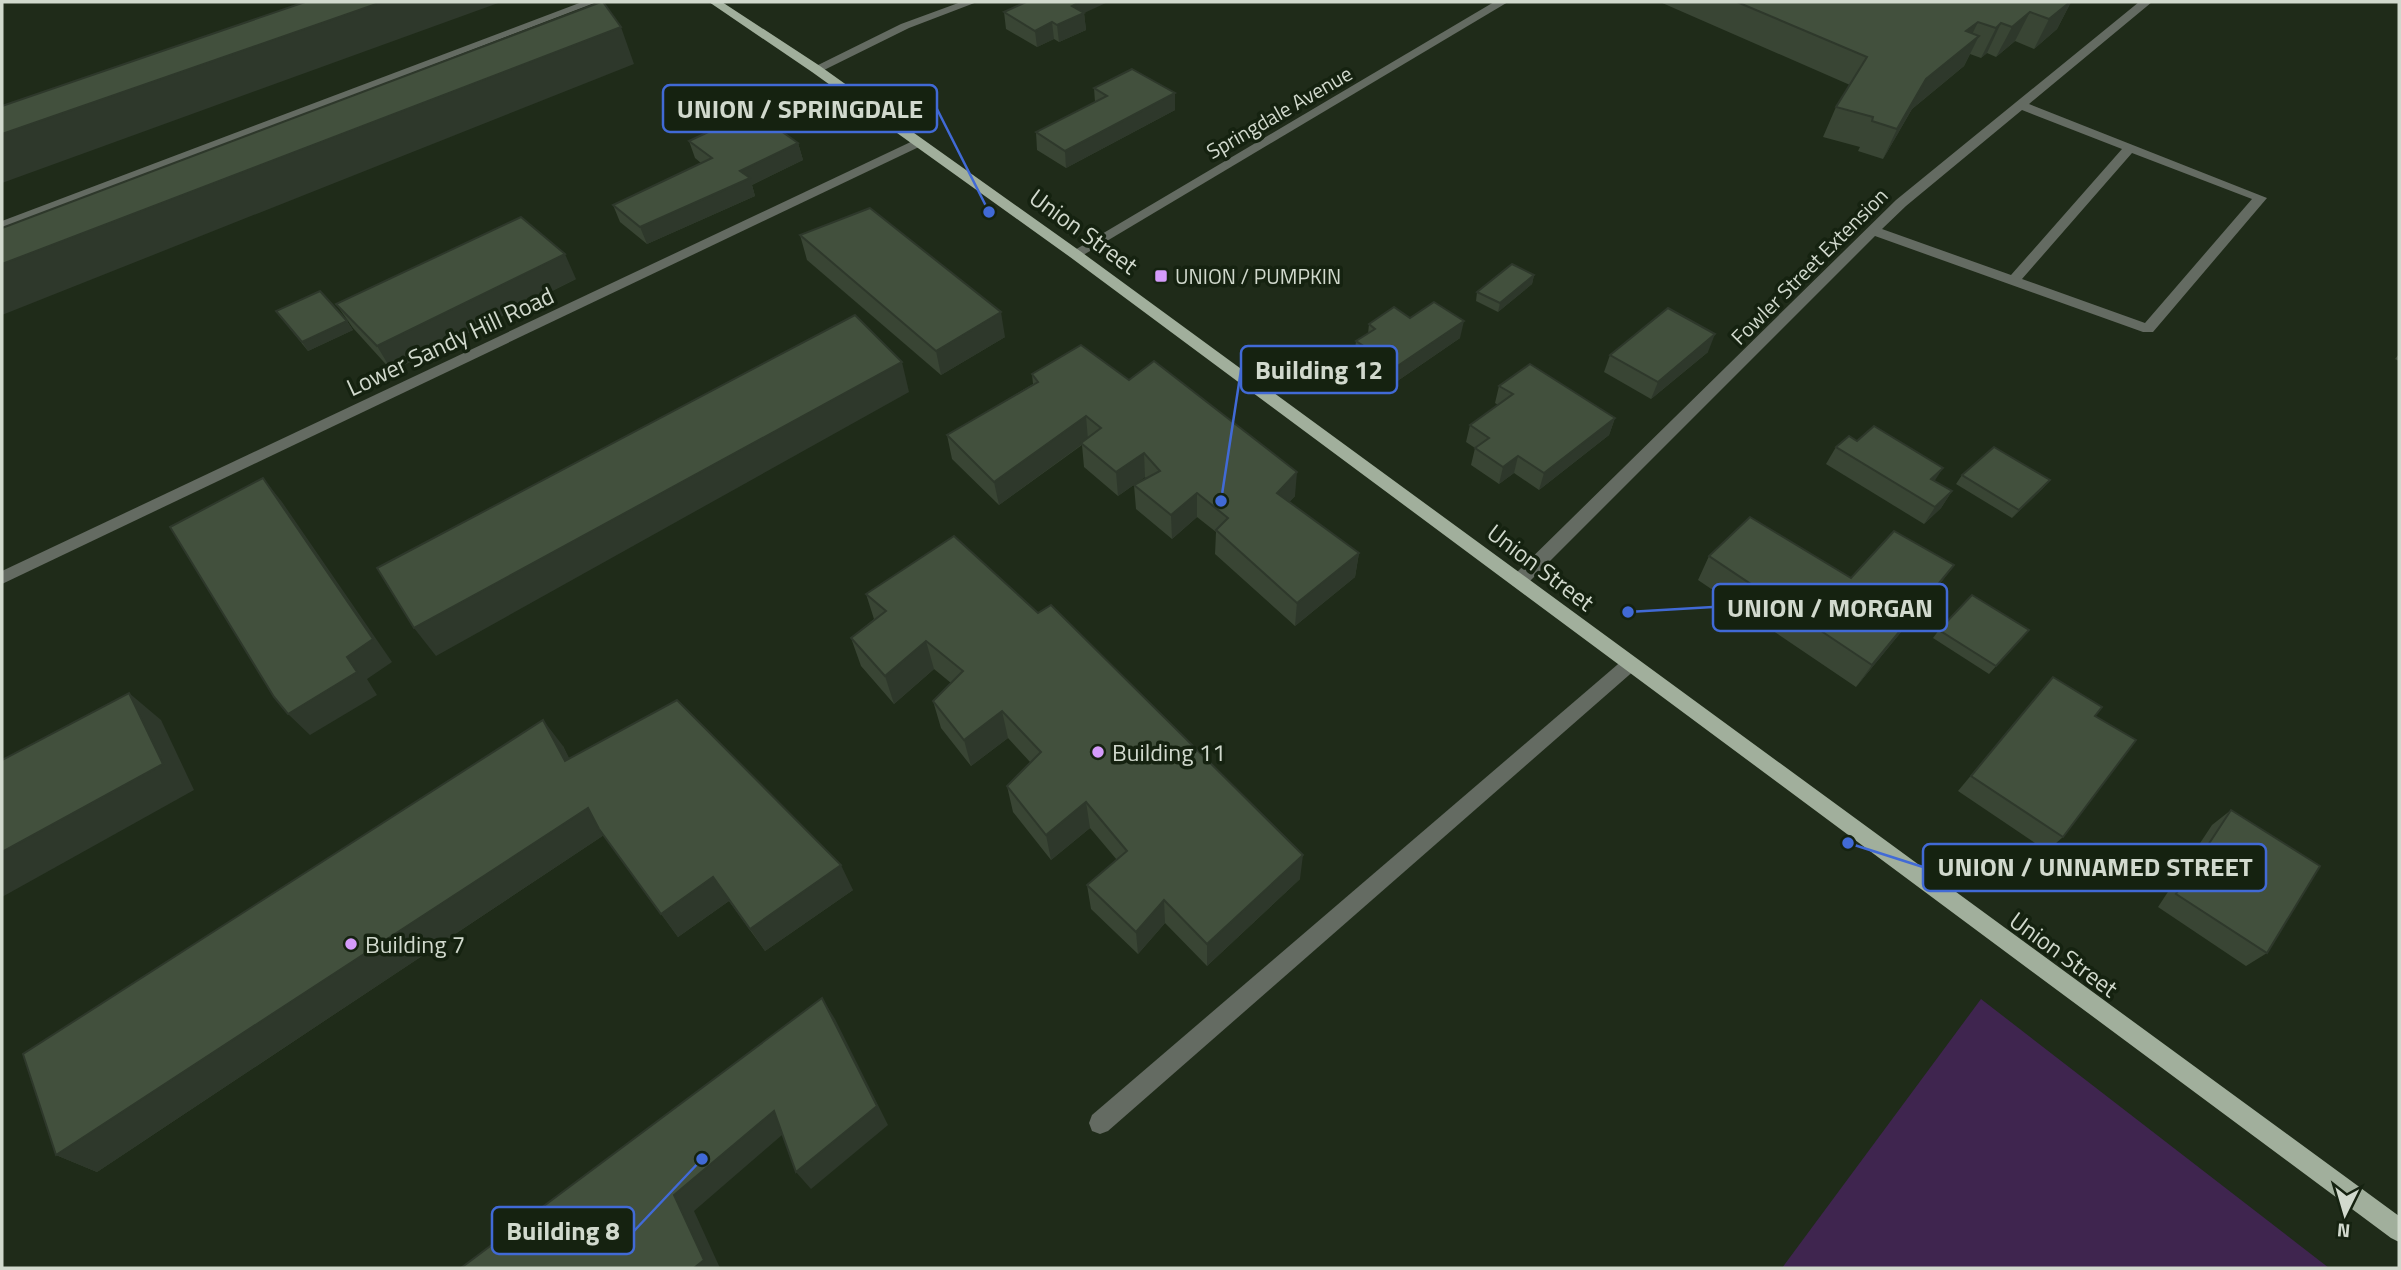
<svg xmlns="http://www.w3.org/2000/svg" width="2401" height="1270" viewBox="0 0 2401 1270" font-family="'Titillium Web',sans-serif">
	<rect width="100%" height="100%" fill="#1f2b19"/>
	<path fill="#3f254f" d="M 1981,999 L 2329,1268 L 1782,1268 Z"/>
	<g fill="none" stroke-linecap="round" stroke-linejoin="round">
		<g fill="#646b62" fill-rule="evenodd">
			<path d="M 582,2 L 597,2 L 2,230 L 2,221 Z"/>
			<path d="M 961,2 L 977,2 L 909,28 L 820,72 L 810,69 L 901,24 Z"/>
			<path d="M 1494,2 L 1508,2 L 1080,257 L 1075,258 L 1068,254 Z"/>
			<path d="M 2139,2 L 2152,2 L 2029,104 L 2267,198 L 2153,332 L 2143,332 L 1875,236 L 1525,586 L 1513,586 L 1511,581 L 1513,576 L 1896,200 ZM 2022,110 L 2122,149 L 2011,275 L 1882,229 L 1906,206 ZM 2132,153 L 2252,199 L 2145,323 L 2022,279 Z"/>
			<path d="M 917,139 L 923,143 L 921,146 L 2,584 L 2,571 Z"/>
			<path d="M 1630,657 L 1636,659 L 1639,664 L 1636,669 L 1108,1131 L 1100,1134 L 1092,1131 L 1089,1123 L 1092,1115 L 1624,659 Z"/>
		</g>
		<path fill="#a1af9c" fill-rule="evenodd" d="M 709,2 L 722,2 L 820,66 L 1080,251 L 2399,1216 L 2399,1242 L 2391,1238 L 1070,257 L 812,72 Z"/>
	</g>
	<g fill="#394534">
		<path d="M 1660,2 L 2071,2 L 2057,29 L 2034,49 L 2015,41 L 1996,57 L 1987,53 L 1981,58 L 1970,54 L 1964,66 L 1912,109 L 1883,159 L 1858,151 L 1860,147 L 1823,137 L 1836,107 L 1850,85 Z"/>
		<path d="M 1004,12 L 1084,13 L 1086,30 L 1059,42 L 1054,39 L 1037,47 L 1006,29 Z"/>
		<path d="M 1094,88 L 1175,93 L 1175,110 L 1066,168 L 1037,150 L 1036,132 L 1095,102 Z"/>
		<path d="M 689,141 L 798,143 L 803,160 L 752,185 L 755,196 L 647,244 L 620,222 L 613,205 L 701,163 L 695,158 Z"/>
		<path d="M 800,235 L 1005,337 L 941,375 L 807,260 Z"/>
		<path d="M 1534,275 L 1532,284 L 1498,312 L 1476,301 L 1477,292 Z"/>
		<path d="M 576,279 L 392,371 L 353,328 L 336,304 Z"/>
		<path d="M 276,311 L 347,321 L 353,330 L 308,351 Z"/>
		<path d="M 1410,318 L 1460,338 L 1393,384 L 1354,358 L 1356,341 L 1368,334 L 1369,324 Z"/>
		<path d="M 1708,352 L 1651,399 L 1604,372 L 1610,355 Z"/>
		<path d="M 2399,354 L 2399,361 L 2395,359 Z"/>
		<path d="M 1032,374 L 1129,380 L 1295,496 L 1289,502 L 1359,553 L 1355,577 L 1295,626 L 1215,554 L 1216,532 L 1197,517 L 1172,539 L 1136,509 L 1134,485 L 1146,479 L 1145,477 L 1118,496 L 1084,467 L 1082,445 L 999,505 L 952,459 L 947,435 L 1033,384 Z"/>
		<path d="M 1499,386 L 1615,418 L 1609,435 L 1539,490 L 1514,473 L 1499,484 L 1471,465 L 1475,448 L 1466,442 L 1470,425 L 1498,405 L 1495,403 Z"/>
		<path d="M 1857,441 L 1934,481 L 1952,491 L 1941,508 L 1924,524 L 1826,464 L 1836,447 Z"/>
		<path d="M 1962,475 L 2050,480 L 2043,488 L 2012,518 L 1956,484 Z"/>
		<path d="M 1709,556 L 1851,578 L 1937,588 L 1856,687 L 1698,580 Z"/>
		<path d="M 866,594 L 1300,879 L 1207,966 L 1165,923 L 1138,954 L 1091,909 L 1087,885 L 1117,860 L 1090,828 L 1051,860 L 1013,812 L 1007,786 L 1030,762 L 1008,738 L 971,766 L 941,728 L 933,701 L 951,683 L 934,669 L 894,704 L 861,666 L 851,638 L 874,619 Z"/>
		<path d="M 1939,630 L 2029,630 L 1989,674 L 1933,638 Z"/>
		<path d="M 2053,677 L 2063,837 L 2047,851 L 1958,791 Z"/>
		<path d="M 563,746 L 569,759 L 853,890 L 765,951 L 729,901 L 678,937 L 604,835 L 97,1172 L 56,1155 Z"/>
		<path d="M 2231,810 L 2267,953 L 2246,966 L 2158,907 L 2212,825 Z"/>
	</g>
	<g fill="#2e382b">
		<path d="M 382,2 L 501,2 L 2,183 L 2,134 Z"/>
		<path d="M 1077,2 L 1108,2 L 1082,14 L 1084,13 L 1086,30 L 1059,42 L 1057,25 L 1072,6 Z"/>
		<path d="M 2070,2 L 2071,2 L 2057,29 L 2034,49 L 2049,19 Z"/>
		<path d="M 2030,12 L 2015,41 L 1996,57 L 2012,27 Z"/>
		<path d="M 1052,22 L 1054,39 L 1037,47 L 1035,31 Z"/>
		<path d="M 1978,22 L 1966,47 L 1979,36 L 1964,66 L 1912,109 L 1883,159 L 1897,129 L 1926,79 L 1966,31 Z"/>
		<path d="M 2001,23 L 1987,53 L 1981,58 L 1996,28 Z"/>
		<path d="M 621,27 L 634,64 L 2,315 L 2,264 Z"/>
		<path d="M 1175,93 L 1175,110 L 1066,168 L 1065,151 Z"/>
		<path d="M 798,143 L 803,160 L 752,185 L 755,196 L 647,244 L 640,227 L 740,171 Z"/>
		<path d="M 565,254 L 576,279 L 392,371 L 377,346 Z"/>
		<path d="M 1534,275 L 1532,284 L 1498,312 L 1500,303 Z"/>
		<path d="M 1001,312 L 1005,337 L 941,375 L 936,351 Z"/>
		<path d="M 347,321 L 353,330 L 308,351 L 302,342 Z"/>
		<path d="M 1464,321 L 1460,338 L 1393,384 L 1396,367 Z"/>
		<path d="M 1715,334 L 1708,352 L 1651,399 L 1658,382 Z"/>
		<path d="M 902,362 L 909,392 L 436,656 L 414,628 Z"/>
		<path d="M 1086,416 L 1088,440 L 999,505 L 994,482 Z"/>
		<path d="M 1615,418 L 1609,435 L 1539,490 L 1544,473 Z"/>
		<path d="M 1144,453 L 1145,477 L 1118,496 L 1116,472 Z"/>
		<path d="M 1518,456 L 1514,473 L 1499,484 L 1503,467 Z"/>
		<path d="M 1943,468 L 1932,485 L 1931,479 Z"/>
		<path d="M 1297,472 L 1295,496 L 1276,517 L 1277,493 Z"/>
		<path d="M 263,478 L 282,502 L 392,662 L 367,679 L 377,695 L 310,735 L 288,714 Z"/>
		<path d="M 2050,480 L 2043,488 L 2012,518 L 2019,510 Z"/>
		<path d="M 1952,491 L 1941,508 L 1924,524 L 1935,507 Z"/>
		<path d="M 1197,493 L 1197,517 L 1172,539 L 1171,515 Z"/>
		<path d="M 1359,553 L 1355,577 L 1295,626 L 1297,603 Z"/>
		<path d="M 1954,565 L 1937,588 L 1856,687 L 1872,665 Z"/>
		<path d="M 926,641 L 934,669 L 894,704 L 885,676 Z"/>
		<path d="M 129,693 L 161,720 L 194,790 L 2,897 L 2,852 Z"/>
		<path d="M 1002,711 L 1008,738 L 971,766 L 964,740 Z"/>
		<path d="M 543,720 L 563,746 L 584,787 L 565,761 Z"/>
		<path d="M 1086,802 L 1090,828 L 1051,860 L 1046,835 Z"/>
		<path d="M 588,808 L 607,833 L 97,1172 L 56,1155 Z"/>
		<path d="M 1303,855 L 1300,879 L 1207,966 L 1207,944 Z"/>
		<path d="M 841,865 L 853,890 L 765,951 L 750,929 Z"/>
		<path d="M 713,877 L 729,901 L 678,937 L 661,914 Z"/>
		<path d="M 1164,900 L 1165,923 L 1138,954 L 1136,932 Z"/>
		<path d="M 822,998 L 835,1019 L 888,1125 L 811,1189 L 796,1172 Z"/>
		<path d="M 774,1111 L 789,1129 L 694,1211 L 720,1268 L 694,1268 L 674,1195 Z"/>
	</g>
	<g fill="#42503d" stroke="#2e382b" stroke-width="2">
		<path d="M 305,2 L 382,2 L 2,134 L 2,106 Z"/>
		<path d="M 601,2 L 603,2 L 621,27 L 2,264 L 2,228 Z"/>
		<path d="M 1026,2 L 1080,2 L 1072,6 L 1084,13 L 1057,25 L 1052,22 L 1035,31 L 1004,12 Z"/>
		<path d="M 1737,2 L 2070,2 L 2049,19 L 2030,12 L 2012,27 L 2001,23 L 1996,28 L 1978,22 L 1966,31 L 1979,36 L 1926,79 L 1897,129 L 1872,121 L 1873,117 L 1836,107 L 1867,57 Z"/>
		<path d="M 1132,69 L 1175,93 L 1065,151 L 1036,132 L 1107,96 L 1094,88 Z"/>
		<path d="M 753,111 L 798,143 L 740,171 L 750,178 L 640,227 L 613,205 L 712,158 L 689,141 Z"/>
		<path d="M 870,208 L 1001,312 L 936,351 L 800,235 Z"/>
		<path d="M 521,217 L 565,254 L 377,346 L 336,304 Z"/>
		<path d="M 1512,264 L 1534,275 L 1500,303 L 1477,292 Z"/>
		<path d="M 320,291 L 347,321 L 302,342 L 276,311 Z"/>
		<path d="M 1434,302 L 1464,321 L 1396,367 L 1356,341 L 1375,329 L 1369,324 L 1394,307 L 1410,318 Z"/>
		<path d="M 1668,308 L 1715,334 L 1658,382 L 1610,355 Z"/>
		<path d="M 855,315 L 902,362 L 414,628 L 377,568 Z"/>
		<path d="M 1081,345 L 1129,380 L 1154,361 L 1297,472 L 1277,493 L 1359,553 L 1297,603 L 1216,530 L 1228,518 L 1197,493 L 1171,515 L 1134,485 L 1160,471 L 1144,453 L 1116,472 L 1081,443 L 1101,428 L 1086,416 L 994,482 L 947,435 L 1038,382 L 1032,374 Z"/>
		<path d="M 1530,364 L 1615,418 L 1544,473 L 1518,456 L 1503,467 L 1475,448 L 1489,438 L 1470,425 L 1513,394 L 1499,386 Z"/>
		<path d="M 1874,426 L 1943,468 L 1931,479 L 1952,491 L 1935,507 L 1836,447 L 1849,436 L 1857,441 Z"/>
		<path d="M 1994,447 L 2050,480 L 2019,510 L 1962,475 Z"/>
		<path d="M 263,478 L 373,639 L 347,657 L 357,672 L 288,714 L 274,697 L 170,527 Z"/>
		<path d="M 1750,517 L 1851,578 L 1894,531 L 1954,565 L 1872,665 L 1709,556 Z"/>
		<path d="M 954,536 L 1038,613 L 1051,605 L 1303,855 L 1207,944 L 1164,900 L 1136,932 L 1087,885 L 1127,851 L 1086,802 L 1046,835 L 1007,786 L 1041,752 L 1002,711 L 964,740 L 933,701 L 963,671 L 926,641 L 885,676 L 851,638 L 886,611 L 866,594 Z"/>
		<path d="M 1972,595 L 2029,630 L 1996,666 L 1939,630 Z"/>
		<path d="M 2053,677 L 2102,707 L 2095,716 L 2136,740 L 2063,837 L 1971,776 Z"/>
		<path d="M 129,693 L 163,764 L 2,852 L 2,760 Z"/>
		<path d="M 677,700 L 841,865 L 750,929 L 713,877 L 661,914 L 599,829 L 588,808 L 56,1155 L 23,1054 L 543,720 L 565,761 Z"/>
		<path d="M 2231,810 L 2320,866 L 2267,953 L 2176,894 Z"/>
		<path d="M 822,998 L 877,1106 L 796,1172 L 774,1111 L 674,1195 L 704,1260 L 694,1268 L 461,1268 Z"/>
	</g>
	<g fill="#d59bfb" stroke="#152210" stroke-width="2.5">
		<rect x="1154" y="269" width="14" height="14" rx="3.5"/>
		<circle cx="1098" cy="752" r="7"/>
		<circle cx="351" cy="944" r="7"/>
	</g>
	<g text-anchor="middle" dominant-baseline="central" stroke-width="7" stroke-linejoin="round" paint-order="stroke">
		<g font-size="21" fill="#d1d9cd" stroke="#152210">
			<text transform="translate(1279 112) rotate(-30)">Springdale Avenue</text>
			<text transform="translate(1809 266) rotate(-45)">Fowler Street Extension</text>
		</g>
		<g font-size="21" fill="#d1d9cd" stroke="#152210" text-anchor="start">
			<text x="1175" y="276">UNION / PUMPKIN</text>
		</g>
		<g font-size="24" fill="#d1d9cd" stroke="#152210">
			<text transform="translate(1084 231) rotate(36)">Union Street</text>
			<text transform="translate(450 341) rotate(-25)">Lower Sandy Hill Road</text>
			<text transform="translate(1541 567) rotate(37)">Union Street</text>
			<text transform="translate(2064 954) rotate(36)">Union Street</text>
		</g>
		<g font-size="24" fill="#d1d9cd" stroke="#152210" text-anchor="start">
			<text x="1112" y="752">Building 11</text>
			<text x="365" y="944">Building 7</text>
		</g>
	</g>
	<path fill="none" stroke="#416ad6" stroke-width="2.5" d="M989 212L937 109M1221 501L1241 370M1628 612L1713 607M1848 843L1923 867M702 1159L634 1231"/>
	<g fill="#416ad6" stroke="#152210" stroke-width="2.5">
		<circle cx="989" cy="212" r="7"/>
		<circle cx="1221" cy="501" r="7"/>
		<circle cx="1628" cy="612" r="7"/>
		<circle cx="1848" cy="843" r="7"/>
		<circle cx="702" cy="1159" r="7"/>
	</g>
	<g fill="#152210" stroke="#416ad6" stroke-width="2.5">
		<rect x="663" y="85" width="274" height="47" rx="7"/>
		<rect x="1241" y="346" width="156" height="47" rx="7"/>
		<rect x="1713" y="584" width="234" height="47" rx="7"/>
		<rect x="1923" y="844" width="343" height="47" rx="7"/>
		<rect x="492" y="1207" width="142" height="47" rx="7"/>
	</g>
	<g font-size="26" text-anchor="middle" font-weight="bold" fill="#d1d9cd">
		<text x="800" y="118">UNION / SPRINGDALE</text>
		<text x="1319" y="379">Building 12</text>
		<text x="1830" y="617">UNION / MORGAN</text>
		<text x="2095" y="876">UNION / UNNAMED STREET</text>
		<text x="563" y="1240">Building 8</text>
	</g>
	<rect width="2401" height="1270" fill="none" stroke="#d1d9cd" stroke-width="7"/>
	<g transform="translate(2345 1214) rotate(185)" stroke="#152210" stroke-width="5" paint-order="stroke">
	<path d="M0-5L12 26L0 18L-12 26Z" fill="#d1d9cd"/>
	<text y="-10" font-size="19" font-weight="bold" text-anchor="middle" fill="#d1d9cd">N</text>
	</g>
</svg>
